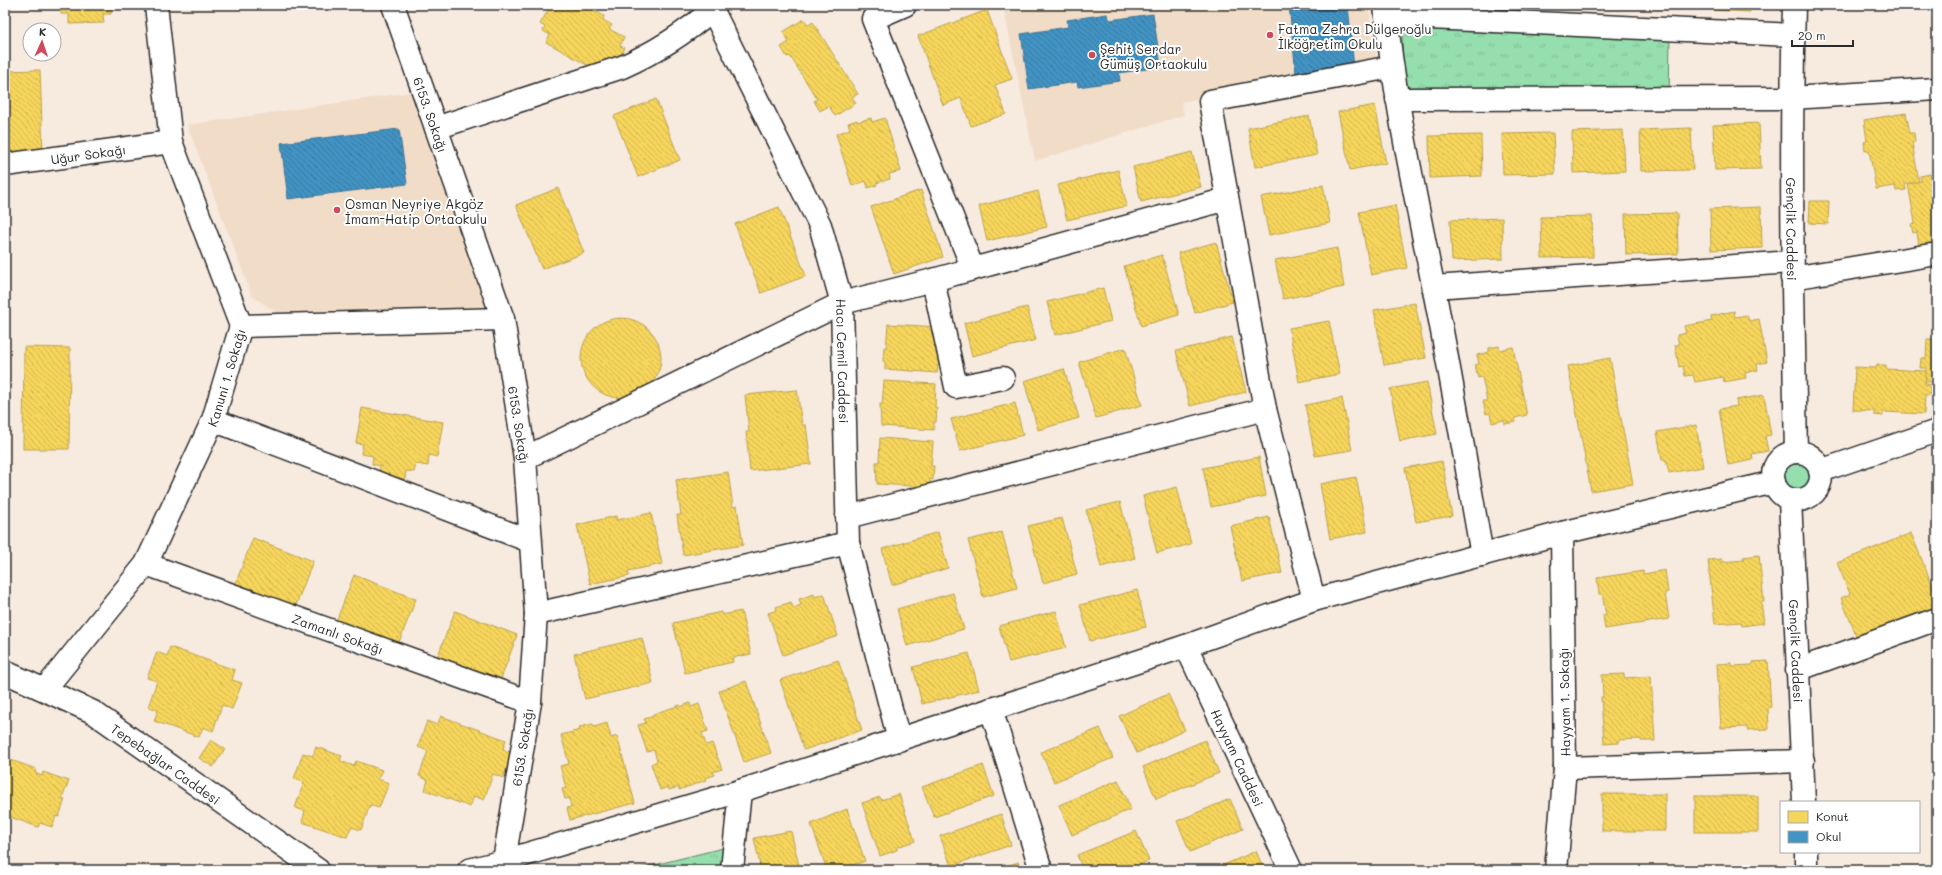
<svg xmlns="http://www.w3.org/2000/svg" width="1942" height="875" viewBox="0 0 1942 875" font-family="Mali,sans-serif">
	<defs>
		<pattern id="park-tufts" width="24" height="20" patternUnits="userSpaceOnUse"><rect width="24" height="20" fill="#95dead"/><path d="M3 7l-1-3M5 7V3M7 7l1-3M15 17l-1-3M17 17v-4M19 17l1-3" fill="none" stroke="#81bf95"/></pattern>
		<pattern id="homes-back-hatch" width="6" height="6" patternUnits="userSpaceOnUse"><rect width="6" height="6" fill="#f6d55c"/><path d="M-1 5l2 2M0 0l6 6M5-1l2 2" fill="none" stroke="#d3b750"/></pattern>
		<pattern id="schools-back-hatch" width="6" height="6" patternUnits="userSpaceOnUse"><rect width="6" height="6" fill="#4393c3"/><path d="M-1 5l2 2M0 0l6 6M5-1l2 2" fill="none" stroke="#38789f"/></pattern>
	</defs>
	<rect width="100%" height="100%" fill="#f7eadf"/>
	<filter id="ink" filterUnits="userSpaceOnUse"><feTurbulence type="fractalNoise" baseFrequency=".025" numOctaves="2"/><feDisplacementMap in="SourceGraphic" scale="8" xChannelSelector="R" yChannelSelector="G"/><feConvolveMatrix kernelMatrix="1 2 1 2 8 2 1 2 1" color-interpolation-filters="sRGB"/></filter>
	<g filter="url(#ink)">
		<g fill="#f1dcc8">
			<path d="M 1003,5 L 1368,5 L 1378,65 L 1181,102 L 1184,115 L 1035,161 Z"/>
			<path d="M 412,92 L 490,309 L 276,312 L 252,296 L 187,125 Z"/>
		</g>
		<circle fill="#95dead" stroke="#60846c" cx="1797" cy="476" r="13"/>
		<g fill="url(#park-tufts)" stroke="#60846c">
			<path d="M 1402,26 L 1670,38 L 1669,99 L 1403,99 Z"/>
			<path d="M 727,847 L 725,870 L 634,870 Z"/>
		</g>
		<g fill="url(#homes-back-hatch)" stroke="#b9a24d">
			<path d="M 47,5 L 125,5 L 125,8 L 111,8 L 111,14 L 103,14 L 104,23 L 69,24 L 69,14 L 61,14 L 61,9 L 46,9 Z"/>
			<path d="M 557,5 L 566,5 L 574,10 L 577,5 L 586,10 L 588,7 L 604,16 L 603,20 L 612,25 L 609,29 L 624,37 L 620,46 L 625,48 L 615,66 L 596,70 L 546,42 L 550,35 L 543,31 L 545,27 L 540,24 L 550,7 L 555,10 Z"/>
			<path d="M 1660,5 L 1697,5 L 1696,9 Z"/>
			<path d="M 1713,5 L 1750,5 L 1750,12 L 1713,10 Z"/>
			<path d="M 987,10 L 1012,79 L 995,85 L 1006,114 L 971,126 L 961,98 L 943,105 L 918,36 Z"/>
			<path d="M 804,19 L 808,25 L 813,22 L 858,94 L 852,97 L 856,103 L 835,116 L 829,106 L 820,111 L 814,101 L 817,99 L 790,56 L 787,57 L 781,47 L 789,42 L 783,32 Z"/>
			<path d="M 1937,20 L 1937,37 L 1932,22 Z"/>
			<path d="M 40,70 L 43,153 L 5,154 L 5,71 Z"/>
			<path d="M 656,99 L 680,160 L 638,177 L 614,116 Z"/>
			<path d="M 1375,105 L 1386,163 L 1350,170 L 1338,112 Z"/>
			<path d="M 1906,113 L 1910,133 L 1914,133 L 1915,142 L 1912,142 L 1919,182 L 1905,184 L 1906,190 L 1896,191 L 1895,186 L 1876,189 L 1869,150 L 1865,151 L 1864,142 L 1867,141 L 1864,120 Z"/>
			<path d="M 1309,116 L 1317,155 L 1255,167 L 1248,128 Z"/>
			<path d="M 871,118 L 872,122 L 885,118 L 901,171 L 889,174 L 890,179 L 876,183 L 877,185 L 868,188 L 866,181 L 852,186 L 836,134 L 850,129 L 848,123 L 857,120 L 857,122 Z"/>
			<path d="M 1759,123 L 1761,169 L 1715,170 L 1713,125 Z"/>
			<path d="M 1691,128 L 1693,170 L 1641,171 L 1640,130 Z"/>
			<path d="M 1623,130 L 1625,171 L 1573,173 L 1572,132 Z"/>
			<path d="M 1553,133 L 1555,174 L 1503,175 L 1502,134 Z"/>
			<path d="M 1481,135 L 1482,176 L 1430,178 L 1429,136 Z"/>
			<path d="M 1192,152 L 1201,187 L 1141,202 L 1133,167 Z"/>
			<path d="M 1118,170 L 1127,206 L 1067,220 L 1058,185 Z"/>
			<path d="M 1930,174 L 1932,179 L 1937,179 L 1937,250 L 1920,253 L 1917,232 L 1913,233 L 1911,224 L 1915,223 L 1908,184 L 1921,181 L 1920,176 Z"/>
			<path d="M 1323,185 L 1330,223 L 1269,235 L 1261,197 Z"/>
			<path d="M 558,188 L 584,253 L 542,269 L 516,205 Z"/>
			<path d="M 921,190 L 943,257 L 894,274 L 871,207 Z"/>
			<path d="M 1038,191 L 1047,227 L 987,241 L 979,206 Z"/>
			<path d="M 1810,201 L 1829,201 L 1828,224 L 1809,223 Z"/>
			<path d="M 1395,205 L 1407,268 L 1371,275 L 1359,212 Z"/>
			<path d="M 779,207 L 806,276 L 761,293 L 735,224 Z"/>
			<path d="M 1761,207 L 1762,248 L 1711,250 L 1710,209 Z"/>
			<path d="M 1677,213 L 1678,254 L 1626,255 L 1625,214 Z"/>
			<path d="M 1592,216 L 1593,257 L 1542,258 L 1541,217 Z"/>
			<path d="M 1502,218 L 1503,259 L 1452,261 L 1450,220 Z"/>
			<path d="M 1216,242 L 1233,302 L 1195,313 L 1178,253 Z"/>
			<path d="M 1337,248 L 1344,287 L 1283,299 L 1275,260 Z"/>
			<path d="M 1162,255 L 1179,315 L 1141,326 L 1124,266 Z"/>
			<path d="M 1103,288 L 1111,321 L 1055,335 L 1047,302 Z"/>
			<path d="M 1415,303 L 1426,358 L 1384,365 L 1374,310 Z"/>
			<path d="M 1027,307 L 1036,340 L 972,356 L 964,323 Z"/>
			<path d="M 1734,311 L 1735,317 L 1747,315 L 1749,321 L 1759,319 L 1767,362 L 1757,364 L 1758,370 L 1745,373 L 1746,378 L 1724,382 L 1723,377 L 1695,382 L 1693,375 L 1685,376 L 1683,366 L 1679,367 L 1675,345 L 1679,345 L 1677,335 L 1686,333 L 1684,326 L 1712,321 L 1711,316 Z"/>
			<circle cx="621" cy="358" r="40"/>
			<path d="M 1329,321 L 1340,374 L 1299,382 L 1289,328 Z"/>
			<path d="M 888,324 L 940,327 L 940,365 L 938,365 L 937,373 L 885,369 L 885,362 L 883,361 L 884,347 L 886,348 Z"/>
			<path d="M 1232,337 L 1246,392 L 1190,406 L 1176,351 Z"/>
			<path d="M 1927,339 L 1937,339 L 1937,382 L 1925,382 L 1926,368 L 1920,368 L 1921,358 L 1926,358 Z"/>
			<path d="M 1499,346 L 1500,350 L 1513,347 L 1527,415 L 1515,418 L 1516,422 L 1505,424 L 1504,420 L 1492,423 L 1490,413 L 1486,414 L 1483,401 L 1487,401 L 1482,377 L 1478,378 L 1475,365 L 1479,364 L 1477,355 L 1489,352 L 1489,348 Z"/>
			<path d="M 24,347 L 70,348 L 69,449 L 23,449 Z"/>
			<path d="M 1125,348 L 1142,405 L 1096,418 L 1079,362 Z"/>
			<path d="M 1610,358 L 1633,484 L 1591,491 L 1568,366 Z"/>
			<path d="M 1877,365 L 1886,365 L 1886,369 L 1926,371 L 1925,384 L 1931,385 L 1930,395 L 1925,395 L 1924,414 L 1883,412 L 1883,416 L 1874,415 L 1874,411 L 1853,410 L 1855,367 L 1876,368 Z"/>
			<path d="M 1064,369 L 1079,418 L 1038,430 L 1024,381 Z"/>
			<path d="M 884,381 L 936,384 L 935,408 L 937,408 L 936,422 L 934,422 L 934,430 L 881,426 L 880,404 L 882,405 Z"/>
			<path d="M 1427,382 L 1437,434 L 1400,441 L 1390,389 Z"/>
			<path d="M 797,390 L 802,425 L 806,425 L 811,464 L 750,471 L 746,432 L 749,432 L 745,395 Z"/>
			<path d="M 1764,395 L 1771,435 L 1765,436 L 1768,451 L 1752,454 L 1753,460 L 1728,465 L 1719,409 L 1737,406 L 1736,400 Z"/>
			<path d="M 1342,398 L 1352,450 L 1315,456 L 1305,405 Z"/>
			<path d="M 1015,403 L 1023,435 L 960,451 L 951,419 Z"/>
			<path d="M 362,408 L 443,422 L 437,457 L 429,455 L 428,466 L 416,464 L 414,472 L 406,471 L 405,479 L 379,474 L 380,466 L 372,464 L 373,456 L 361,454 L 363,444 L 356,443 Z"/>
			<path d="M 1696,425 L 1703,467 L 1669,473 L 1666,460 L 1662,460 L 1657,432 Z"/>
			<path d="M 880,438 L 933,442 L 931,466 L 934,466 L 933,480 L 930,479 L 930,487 L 877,484 L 876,462 L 879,462 Z"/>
			<path d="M 1259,457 L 1266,496 L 1211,507 L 1203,468 Z"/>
			<path d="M 1442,461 L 1452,516 L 1416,522 L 1405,468 Z"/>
			<path d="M 728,472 L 733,507 L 737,506 L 743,545 L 683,555 L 677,515 L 681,515 L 676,480 Z"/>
			<path d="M 1356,477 L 1367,532 L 1330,539 L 1320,484 Z"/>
			<path d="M 1177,487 L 1191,544 L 1157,553 L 1143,496 Z"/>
			<path d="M 1120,502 L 1135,558 L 1101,567 L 1086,510 Z"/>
			<path d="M 651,513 L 662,564 L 628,571 L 629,576 L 590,584 L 577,525 L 616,516 L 617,520 Z"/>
			<path d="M 1269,517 L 1282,573 L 1242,581 L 1230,526 Z"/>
			<path d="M 1062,518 L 1077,574 L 1043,583 L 1028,526 Z"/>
			<path d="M 938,532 L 948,568 L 892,585 L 882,549 Z"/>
			<path d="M 1002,532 L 1017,588 L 983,597 L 968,540 Z"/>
			<path d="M 1911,533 L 1937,597 L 1937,614 L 1860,645 L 1841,598 L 1850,594 L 1837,563 Z"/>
			<path d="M 253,538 L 313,561 L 293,613 L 233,590 Z"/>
			<path d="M 1759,555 L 1764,602 L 1761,602 L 1764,623 L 1742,626 L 1741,622 L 1715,624 L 1708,560 L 1722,559 L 1722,562 L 1744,560 L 1743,557 Z"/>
			<path d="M 1665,570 L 1668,592 L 1665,593 L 1669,619 L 1605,629 L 1603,615 L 1606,615 L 1602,594 L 1599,594 L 1597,578 L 1643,571 L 1644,574 Z"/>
			<path d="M 354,575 L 416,599 L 396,650 L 334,627 Z"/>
			<path d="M 1137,590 L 1146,627 L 1090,641 L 1080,605 Z"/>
			<path d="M 953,593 L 964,629 L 907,646 L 897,609 Z"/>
			<path d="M 814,594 L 815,597 L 824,594 L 838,636 L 783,655 L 768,613 L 777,610 L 776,607 L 791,602 L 793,608 L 801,605 L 799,599 Z"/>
			<path d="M 455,611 L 517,635 L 498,687 L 435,663 Z"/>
			<path d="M 741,611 L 751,654 L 732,658 L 733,662 L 685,673 L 673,623 L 721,612 L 722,615 Z"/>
			<path d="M 1056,611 L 1066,648 L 1009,662 L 999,626 Z"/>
			<path d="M 642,638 L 653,683 L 585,699 L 574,654 Z"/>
			<path d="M 170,647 L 235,670 L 232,680 L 242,683 L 232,709 L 222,705 L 213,731 L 203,727 L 199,737 L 154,721 L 158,710 L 148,707 L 157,681 L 147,678 L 157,652 L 167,656 Z"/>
			<path d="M 969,653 L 979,690 L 922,704 L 913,667 Z"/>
			<path d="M 838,660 L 862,730 L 804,750 L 780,680 Z"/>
			<path d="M 1768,661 L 1771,707 L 1768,708 L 1769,729 L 1747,730 L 1747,727 L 1721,728 L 1717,664 L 1731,663 L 1731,666 L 1752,665 L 1752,662 Z"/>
			<path d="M 1624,674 L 1624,678 L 1651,676 L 1655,741 L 1641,741 L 1641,739 L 1619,740 L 1619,743 L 1604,744 L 1601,697 L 1603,697 L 1602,675 Z"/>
			<path d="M 746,681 L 771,753 L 744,762 L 719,691 Z"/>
			<path d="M 1168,694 L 1185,730 L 1137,753 L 1119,716 Z"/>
			<path d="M 690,703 L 691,707 L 699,704 L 708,731 L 702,733 L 706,745 L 712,743 L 722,769 L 713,772 L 715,775 L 705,778 L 706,780 L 679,790 L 679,787 L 669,790 L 668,787 L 660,790 L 651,764 L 657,761 L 654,750 L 647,752 L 638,725 L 646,723 L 644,719 L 654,716 L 653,714 L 680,705 L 680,707 Z"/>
			<path d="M 441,716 L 506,740 L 503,749 L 512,753 L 503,778 L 493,774 L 484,800 L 474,796 L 470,807 L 425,790 L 428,780 L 419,776 L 428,751 L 418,747 L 427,721 L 437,725 Z"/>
			<path d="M 607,723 L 611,738 L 617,736 L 635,803 L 570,820 L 567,808 L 571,807 L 569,798 L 565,799 L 562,789 L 566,788 L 560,766 L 569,764 L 561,735 L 580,730 L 579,727 L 593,724 L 594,727 Z"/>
			<path d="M 1100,728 L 1113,758 L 1054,782 L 1041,752 Z"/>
			<path d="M 211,740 L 225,749 L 213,767 L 199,758 Z"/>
			<path d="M 1205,740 L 1219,773 L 1156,799 L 1143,767 Z"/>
			<path d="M 316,747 L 342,756 L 340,761 L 354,766 L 356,761 L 382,770 L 378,779 L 389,783 L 379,808 L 370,805 L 361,830 L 351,827 L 347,837 L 302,822 L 305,811 L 295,808 L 304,782 L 294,779 L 303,753 L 313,756 Z"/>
			<path d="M 11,760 L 36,769 L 35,773 L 42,776 L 43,772 L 69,781 L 62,798 L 65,799 L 59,817 L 56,816 L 52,827 L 40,823 L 38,827 L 5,815 L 5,775 Z"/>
			<path d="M 983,765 L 994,796 L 934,817 L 922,787 Z"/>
			<path d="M 1118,780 L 1131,809 L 1072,835 L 1059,805 Z"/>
			<path d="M 899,794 L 915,841 L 897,847 L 897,850 L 880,856 L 862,803 L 880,797 L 881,800 Z"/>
			<rect x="1602" y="794" width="63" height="37"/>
			<rect x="1695" y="796" width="63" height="36"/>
			<path d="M 1230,799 L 1243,829 L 1190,852 L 1177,821 Z"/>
			<path d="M 847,809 L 865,861 L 847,867 L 846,865 L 827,870 L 811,824 Z"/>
			<path d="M 1001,814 L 1011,845 L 951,866 L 940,836 Z"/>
			<path d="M 791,831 L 800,870 L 761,870 L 754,838 Z"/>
			<path d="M 1136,831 L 1149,861 L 1127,870 L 1083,870 L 1077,855 Z"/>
			<path d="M 1256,851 L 1264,870 L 1212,870 Z"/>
			<path d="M 1018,862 L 1021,870 L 996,870 Z"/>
		</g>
		<g fill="url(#schools-back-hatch)" stroke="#3c7495">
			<path d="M 1289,5 L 1348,5 L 1354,68 L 1296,74 Z"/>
			<path d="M 1107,14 L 1110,20 L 1153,14 L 1161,67 L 1119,73 L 1120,81 L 1078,87 L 1077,82 L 1029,89 L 1021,34 L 1068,27 L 1067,20 Z"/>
			<path d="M 399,129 L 407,184 L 288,199 L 281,143 Z"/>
		</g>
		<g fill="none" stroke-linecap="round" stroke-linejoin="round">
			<defs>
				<g id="minor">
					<path id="s1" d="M 393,5 L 503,319 L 525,458 L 536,614 L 530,702 L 504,861"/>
					<path id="s2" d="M 710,5 L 820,225 L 842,303 L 848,543 L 899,740"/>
					<path d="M 905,5 L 873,19 L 973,269"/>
					<path d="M 1385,5 C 1394,99 1415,192 1433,285 C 1451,374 1466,465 1482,555"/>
					<path id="s3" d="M 1794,5 C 1790,154 1793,303 1796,452"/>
					<path d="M 1386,16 L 1793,35"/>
					<path d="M 1397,99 L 1791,98 L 1937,89"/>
					<path d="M 436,128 L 622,67 C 656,52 684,34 712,10"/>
					<path id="s4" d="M 5,165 L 171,142"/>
					<path d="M 1792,278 L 1937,254"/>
					<path d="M 933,280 L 956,387 L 1003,378"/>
					<path d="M 1434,287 L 1792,262"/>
					<path d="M 241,326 L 503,319"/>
					<path d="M 213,420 L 530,541"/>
					<circle cx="1797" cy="476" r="24"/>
					<path d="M 525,458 L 842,303 L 933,280 L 1227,199"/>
					<path d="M 1820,471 L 1937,431"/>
					<path id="s5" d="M 1790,499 L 1804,802"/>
					<path d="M 847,517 L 1265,409"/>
					<path id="s6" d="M 146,564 L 530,702"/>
					<path d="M 1314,600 L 1265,409 L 1210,101 L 1391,67"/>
					<path d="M 536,614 L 848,543"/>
					<path id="s7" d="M 1186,646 L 1291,870"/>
					<path d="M 1797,670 L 1937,619"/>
					<path id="s8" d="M 5,672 L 93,712 L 318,870"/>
					<path id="s9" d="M 45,689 L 146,564 L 213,420 L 241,326 L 171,142 L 156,5"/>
					<path d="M 991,709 L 1041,870"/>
					<path d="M 1565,768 L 1803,761"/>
					<path d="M 1806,852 L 1806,870"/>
					<path d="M 469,870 L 504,861 L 740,791 L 1186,646 L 1314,600 L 1562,533 L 1774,482"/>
					<path d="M 732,870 L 740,791"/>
					<path d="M 1556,870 L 1565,768 L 1562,533"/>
				</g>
			</defs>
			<use href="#minor" stroke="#2b2b2b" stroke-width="25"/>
			<use href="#minor" stroke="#fff" stroke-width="22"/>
		</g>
	</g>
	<g fill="#d1495b" stroke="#fff" stroke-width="1.5">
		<circle cx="1270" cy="35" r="4"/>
		<circle cx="1092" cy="55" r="4"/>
		<circle cx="337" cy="210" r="4"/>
	</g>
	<g text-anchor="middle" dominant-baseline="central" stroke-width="4" stroke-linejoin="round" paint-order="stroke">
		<g font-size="13" fill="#2b2b2b" stroke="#fff" text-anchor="start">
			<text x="1278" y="28">Fatma Zehra Dülgeroğlu<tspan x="1278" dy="15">İlköğretim Okulu</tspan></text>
			<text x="1100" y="48">Şehit Serdar<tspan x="1100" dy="15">Gümüş Ortaokulu</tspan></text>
			<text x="345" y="203">Osman Neyriye Akgöz<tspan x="345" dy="15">İmam-Hatip Ortaokulu</tspan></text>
		</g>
		<g font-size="13" fill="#2b2b2b" stroke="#fff">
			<text stroke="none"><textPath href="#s1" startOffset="116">6153. Sokağı</textPath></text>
			<text stroke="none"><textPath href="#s4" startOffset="84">Uğur Sokağı</textPath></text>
			<text stroke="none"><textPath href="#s3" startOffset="224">Gençlik Caddesi</textPath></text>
			<text stroke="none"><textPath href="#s2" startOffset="385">Hacı Cemil Caddesi</textPath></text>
			<text stroke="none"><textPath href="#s9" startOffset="364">Kanuni 1. Sokağı</textPath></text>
			<text stroke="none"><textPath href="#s1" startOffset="440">6153. Sokağı</textPath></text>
			<text stroke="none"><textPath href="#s6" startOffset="204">Zamanlı Sokağı</textPath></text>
			<text stroke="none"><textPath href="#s5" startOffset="152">Gençlik Caddesi</textPath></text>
			<text transform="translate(1564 702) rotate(-91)">Hayyam 1. Sokağı</text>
			<text transform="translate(522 747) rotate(-81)">6153. Sokağı</text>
			<text stroke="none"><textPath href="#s7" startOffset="123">Hayyam Caddesi</textPath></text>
			<text stroke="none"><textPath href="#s8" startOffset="186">Tepebağlar Caddesi</textPath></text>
		</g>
	</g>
	<rect width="1942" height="875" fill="none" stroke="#fff" stroke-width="20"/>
	<rect x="10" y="10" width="1922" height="855" fill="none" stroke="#2b2b2b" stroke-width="1.5" filter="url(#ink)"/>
	<rect x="1780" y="801" width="140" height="52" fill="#ffffff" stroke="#aaaaaa"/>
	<rect x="1788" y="811" width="20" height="12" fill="#f6d55c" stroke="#aaaaaa"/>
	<text x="1816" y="821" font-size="12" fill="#2b2b2b">Konut</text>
	<rect x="1788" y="831" width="20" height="12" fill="#4393c3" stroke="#aaaaaa"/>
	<text x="1816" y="841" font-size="12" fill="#2b2b2b">Okul</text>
	<g transform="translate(42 42) rotate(3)"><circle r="19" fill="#ffffff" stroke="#aaaaaa"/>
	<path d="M0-3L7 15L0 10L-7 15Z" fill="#d1495b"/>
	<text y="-6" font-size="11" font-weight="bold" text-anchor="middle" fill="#2b2b2b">K</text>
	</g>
	<path d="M1792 40v6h61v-6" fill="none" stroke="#2b2b2b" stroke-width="2"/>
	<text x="1798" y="40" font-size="12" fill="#2b2b2b" stroke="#ffffff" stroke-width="3" paint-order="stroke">20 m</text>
</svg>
